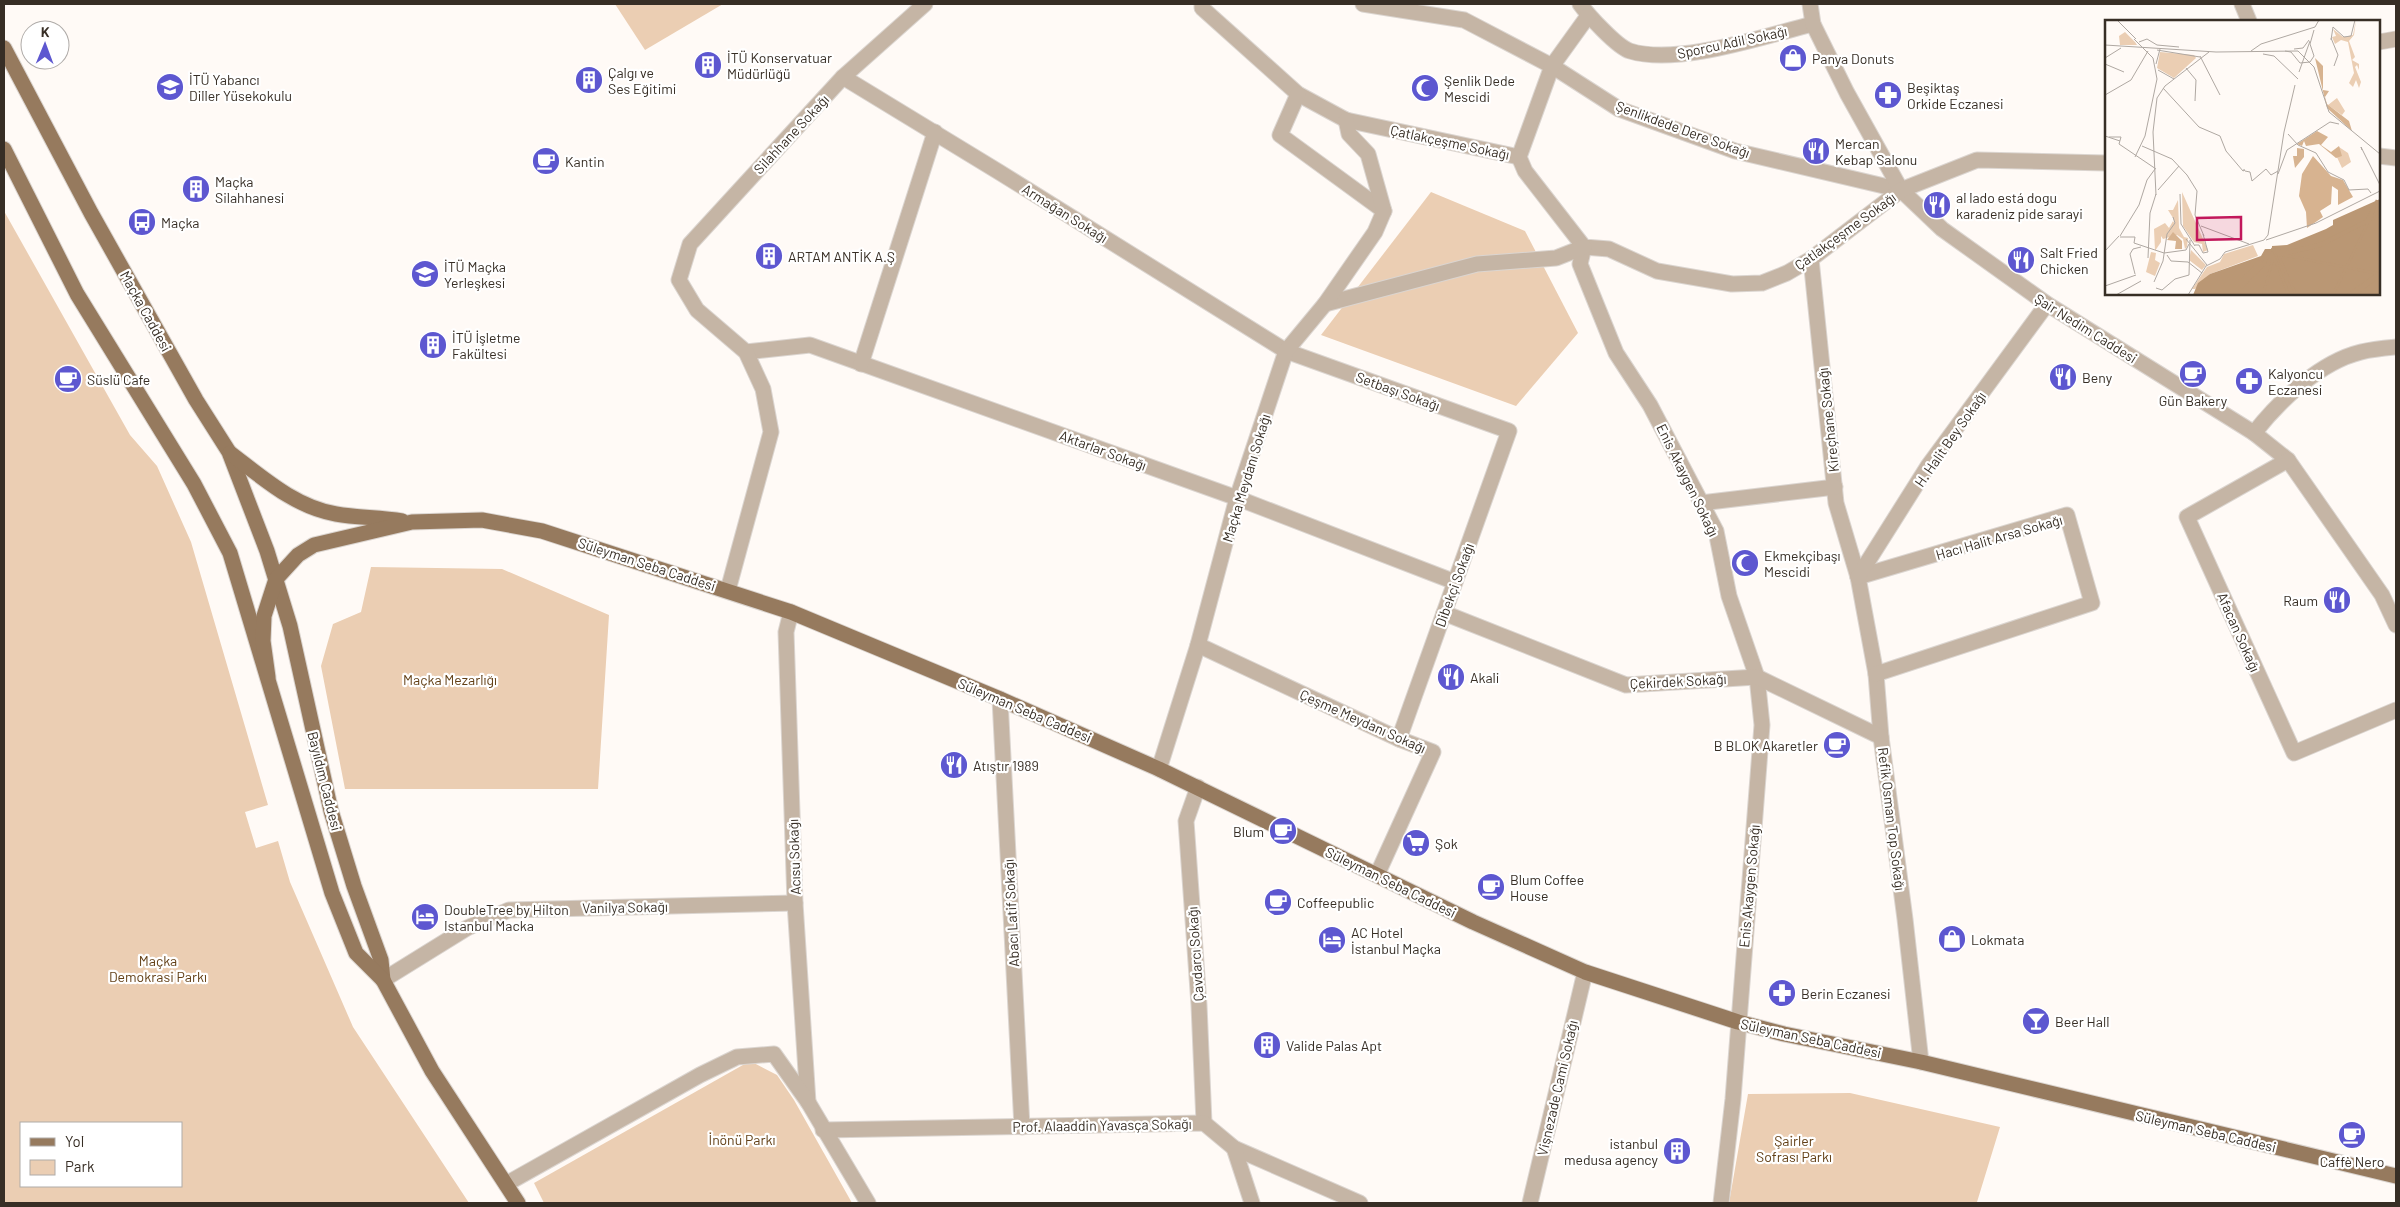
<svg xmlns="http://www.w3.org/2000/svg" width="2400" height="1207" viewBox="0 0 2400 1207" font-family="Barlow,sans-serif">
	<rect width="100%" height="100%" fill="#fffaf6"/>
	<g fill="#ebceb3" fill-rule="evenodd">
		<path d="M 615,4 L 723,4 L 645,50 Z"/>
		<path d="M 1431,192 L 1525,231 L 1578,333 L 1516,406 L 1321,335 Z"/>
		<path d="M 4,211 L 130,435 L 157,466 L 191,542 L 268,805 L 245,812 L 256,848 L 278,841 L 290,882 L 353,1027 L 469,1203 L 4,1203 ZM 21,1123 L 181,1123 L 181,1186 L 21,1186 Z"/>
		<path d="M 371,567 L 502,569 L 609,615 L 598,789 L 345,789 L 321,666 L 333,624 L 361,612 Z"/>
		<path d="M 750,1061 L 777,1075 L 794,1100 L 852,1203 L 544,1203 L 534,1183 Z"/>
		<path d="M 1850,1093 L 2000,1127 L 1977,1202 L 1981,1203 L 1729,1203 L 1748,1094 Z"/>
	</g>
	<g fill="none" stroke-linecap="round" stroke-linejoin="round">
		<defs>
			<g id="minor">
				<path d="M 1202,4 L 1202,8 L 1298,94 L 1346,120 L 1519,157"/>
				<path d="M 1363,4 L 1464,20 L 1552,66 L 1619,109 L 1735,151 L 1901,190"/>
				<path d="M 1580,4 C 1588,15 1617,47 1630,51 C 1678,66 1764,36 1813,24"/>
				<path d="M 1810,4 L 1813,24 L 1847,93 L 1901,190 L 1942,229 L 2047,304 L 2254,433 L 2288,460 L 2382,595 L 2396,625"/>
				<path d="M 2242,4 L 2249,21"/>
				<path d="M 2379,42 L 2396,39"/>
				<path d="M 843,77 L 999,172 L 1286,351 L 1509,431 L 1399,739"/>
				<path d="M 1298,94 L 1280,135 L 1384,211"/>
				<path d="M 2379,156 L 2396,158"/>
				<path d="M 1519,157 L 1525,171 L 1584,247 L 1609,249 L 1657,271 L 1732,284 L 1762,283 L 1787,273 L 1811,259 L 1901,190 L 1977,160 L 2106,163"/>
				<path d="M 1519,157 L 1552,66 L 1588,16"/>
				<path d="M 1584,247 L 1580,264 L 1616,353 L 1650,405 L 1716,531 L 1729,596 L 1757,677 L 1762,725 L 1733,1099 L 1721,1203"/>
				<path d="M 1811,259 L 1836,503 L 1858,577 L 1876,674 L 1881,737 L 1905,919 L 1921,1062"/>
				<path d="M 1325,304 L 1477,264 L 1556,258 L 1584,247"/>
				<path d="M 746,352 L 810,345 L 1237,498 L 1455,582"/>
				<path d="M 861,364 L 935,132"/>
				<path d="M 2254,433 C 2280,400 2320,362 2361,352 C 2373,349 2385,348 2396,347"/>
				<path d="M 2288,460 L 2187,517 L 2294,753 L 2396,710"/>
				<path d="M 1701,503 L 1835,487"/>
				<path d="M 1858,577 L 2067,515 L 2092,603 L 1876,674"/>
				<path d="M 1858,577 L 1928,466 L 2047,304"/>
				<path d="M 728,590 L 771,432 L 763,389 L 746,352 L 697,310 L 679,280 L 690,244 L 843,77 L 925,4"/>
				<path d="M 791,612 L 786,632 L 795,903 L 808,1102"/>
				<path d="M 1444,613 L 1626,685 L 1757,677 L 1881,737"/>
				<path d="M 1198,645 L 1399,739 L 1433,752 L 1377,875"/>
				<path d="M 1000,699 L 1022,1127"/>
				<path d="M 1159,769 L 1198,645 L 1237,498 L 1286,351 L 1325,304 L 1375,232 L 1384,211 L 1368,154 L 1349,134 L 1346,120"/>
				<path d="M 1198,787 L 1186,821 L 1199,1005 L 1204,1123"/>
				<path d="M 383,980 L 467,928 L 509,910 L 795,903"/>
				<path d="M 823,1130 L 1204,1123 L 1234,1148 L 1360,1203"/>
				<path d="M 1234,1148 L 1252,1203"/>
				<path d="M 506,1184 L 700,1075 L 737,1057 L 774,1054 L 808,1102 L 868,1203"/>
				<path d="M 1530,1203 L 1585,972"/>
			</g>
			<g id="major">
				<path d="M 4,48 L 91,213 L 196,400 L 229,452 L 267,551 L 290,626 L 331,811 L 354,886 L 381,960 L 383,980"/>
				<path d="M 4,149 L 77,294 L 194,484 L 230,553 L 332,893 L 356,953 L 383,980 L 432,1071 L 518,1203"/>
				<path d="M 230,453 C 263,478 295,507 336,514 C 358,518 380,517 402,521"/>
				<path d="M 268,677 L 263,641 L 264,616 L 276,579 L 298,555 L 314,545 L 412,522 L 482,520 L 542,531 L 791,612 L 1000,699 L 1159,769 L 1473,922 L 1585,972 L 1738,1022 L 1784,1034 L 1921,1062 L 2396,1176"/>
			</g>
		</defs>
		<use href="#minor" stroke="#dbd5d0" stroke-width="17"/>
		<use href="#major" stroke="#dbd5d0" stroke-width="17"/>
		<use href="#minor" stroke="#c5b5a5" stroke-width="15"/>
		<use href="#major" stroke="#967a5e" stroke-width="15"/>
	</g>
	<defs>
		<symbol id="shop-disc" viewBox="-11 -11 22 22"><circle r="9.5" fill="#5d57d0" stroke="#fff"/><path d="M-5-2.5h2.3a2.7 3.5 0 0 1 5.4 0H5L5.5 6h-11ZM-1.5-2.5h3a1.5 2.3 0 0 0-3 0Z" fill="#fff"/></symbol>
		<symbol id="building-disc" viewBox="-11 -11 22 22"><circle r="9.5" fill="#5d57d0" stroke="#fff"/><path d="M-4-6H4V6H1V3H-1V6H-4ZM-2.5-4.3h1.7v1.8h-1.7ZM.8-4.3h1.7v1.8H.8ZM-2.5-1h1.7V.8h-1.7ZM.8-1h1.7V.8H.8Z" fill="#fff"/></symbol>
		<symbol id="university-disc" viewBox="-11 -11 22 22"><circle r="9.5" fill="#5d57d0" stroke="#fff"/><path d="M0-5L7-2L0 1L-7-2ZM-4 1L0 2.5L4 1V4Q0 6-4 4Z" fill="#fff"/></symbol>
		<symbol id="mosque-disc" viewBox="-11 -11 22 22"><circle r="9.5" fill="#5d57d0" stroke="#fff"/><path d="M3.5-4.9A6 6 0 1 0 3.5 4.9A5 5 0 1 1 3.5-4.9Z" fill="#fff"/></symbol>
		<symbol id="pharmacy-disc" viewBox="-11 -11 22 22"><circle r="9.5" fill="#5d57d0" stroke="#fff"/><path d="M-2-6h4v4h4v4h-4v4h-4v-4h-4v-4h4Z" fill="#fff"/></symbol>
		<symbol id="restaurant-disc" viewBox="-11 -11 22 22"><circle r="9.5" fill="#5d57d0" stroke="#fff"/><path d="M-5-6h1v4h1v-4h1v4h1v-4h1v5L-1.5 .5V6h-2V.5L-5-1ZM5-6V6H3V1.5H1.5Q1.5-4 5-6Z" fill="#fff"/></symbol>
		<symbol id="cafe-disc" viewBox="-11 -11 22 22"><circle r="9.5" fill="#5d57d0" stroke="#fff"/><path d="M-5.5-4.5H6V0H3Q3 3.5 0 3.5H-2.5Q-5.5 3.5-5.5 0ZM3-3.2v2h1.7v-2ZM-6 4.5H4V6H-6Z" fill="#fff"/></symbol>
		<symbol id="bus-disc" viewBox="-11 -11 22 22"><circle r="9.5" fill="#5d57d0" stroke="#fff"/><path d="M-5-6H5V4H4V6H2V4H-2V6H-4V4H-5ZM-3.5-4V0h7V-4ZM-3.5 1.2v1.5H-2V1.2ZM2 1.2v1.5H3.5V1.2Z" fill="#fff"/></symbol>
		<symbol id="supermarket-disc" viewBox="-11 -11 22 22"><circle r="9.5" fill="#5d57d0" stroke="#fff"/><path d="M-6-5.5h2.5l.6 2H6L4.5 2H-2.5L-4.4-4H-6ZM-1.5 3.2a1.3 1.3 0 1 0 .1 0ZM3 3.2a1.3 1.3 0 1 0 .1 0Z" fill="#fff"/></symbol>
		<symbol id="hotel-disc" viewBox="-11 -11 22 22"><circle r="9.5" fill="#5d57d0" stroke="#fff"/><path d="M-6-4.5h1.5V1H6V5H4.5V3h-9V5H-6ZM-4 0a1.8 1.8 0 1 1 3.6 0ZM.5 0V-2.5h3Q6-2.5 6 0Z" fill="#fff"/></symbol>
		<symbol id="bar-disc" viewBox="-11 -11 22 22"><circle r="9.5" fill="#5d57d0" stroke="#fff"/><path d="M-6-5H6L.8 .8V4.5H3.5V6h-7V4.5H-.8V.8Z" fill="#fff"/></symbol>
	</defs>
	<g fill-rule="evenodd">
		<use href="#shop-disc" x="1777" y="42" width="32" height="32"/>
		<use href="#building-disc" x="692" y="49" width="32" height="32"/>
		<use href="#building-disc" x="573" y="64" width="32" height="32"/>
		<use href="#university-disc" x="154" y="71" width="32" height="32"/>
		<use href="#mosque-disc" x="1409" y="72" width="32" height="32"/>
		<use href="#pharmacy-disc" x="1872" y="79" width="32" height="32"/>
		<use href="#restaurant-disc" x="1800" y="135" width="32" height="32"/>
		<use href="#cafe-disc" x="530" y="145" width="32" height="32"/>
		<use href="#building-disc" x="180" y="173" width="32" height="32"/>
		<use href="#restaurant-disc" x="1921" y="189" width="32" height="32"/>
		<use href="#bus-disc" x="126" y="206" width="32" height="32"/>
		<use href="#building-disc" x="753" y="240" width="32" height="32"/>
		<use href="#restaurant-disc" x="2005" y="244" width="32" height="32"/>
		<use href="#university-disc" x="409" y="258" width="32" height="32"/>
		<use href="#building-disc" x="417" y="329" width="32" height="32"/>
		<use href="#cafe-disc" x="2177" y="358" width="32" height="32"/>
		<use href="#restaurant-disc" x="2047" y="361" width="32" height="32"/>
		<use href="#cafe-disc" x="52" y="363" width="32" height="32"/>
		<use href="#pharmacy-disc" x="2233" y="365" width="32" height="32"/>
		<use href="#mosque-disc" x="1729" y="547" width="32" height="32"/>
		<use href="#restaurant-disc" x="2321" y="584" width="32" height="32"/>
		<use href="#restaurant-disc" x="1435" y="661" width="32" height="32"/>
		<use href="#cafe-disc" x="1821" y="729" width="32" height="32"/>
		<use href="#restaurant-disc" x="938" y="749" width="32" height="32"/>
		<use href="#cafe-disc" x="1267" y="815" width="32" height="32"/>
		<use href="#supermarket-disc" x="1400" y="827" width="32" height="32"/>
		<use href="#cafe-disc" x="1475" y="871" width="32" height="32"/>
		<use href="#cafe-disc" x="1262" y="886" width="32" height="32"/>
		<use href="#hotel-disc" x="409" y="901" width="32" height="32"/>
		<use href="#shop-disc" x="1936" y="923" width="32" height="32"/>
		<use href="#hotel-disc" x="1316" y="924" width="32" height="32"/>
		<use href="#pharmacy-disc" x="1766" y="977" width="32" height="32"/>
		<use href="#bar-disc" x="2020" y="1005" width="32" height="32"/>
		<use href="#building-disc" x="1251" y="1029" width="32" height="32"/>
		<use href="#cafe-disc" x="2336" y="1119" width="32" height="32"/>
		<use href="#building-disc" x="1661" y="1135" width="32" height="32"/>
	</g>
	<g text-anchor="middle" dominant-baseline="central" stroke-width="4.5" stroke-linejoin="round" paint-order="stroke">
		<g font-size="14" fill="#372e25" stroke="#fff">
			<text transform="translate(1732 42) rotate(-12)">Sporcu Adil Sokağı</text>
			<text transform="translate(1683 129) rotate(20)">Şenlikdede Dere Sokağı</text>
			<text transform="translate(791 134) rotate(-47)">Silahhane Sokağı</text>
			<text transform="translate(1450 142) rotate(12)">Çatlakçeşme Sokağı</text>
			<text transform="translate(1065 213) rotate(32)">Armağan Sokağı</text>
			<text transform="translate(1845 231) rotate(-36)">Çatlakçeşme Sokağı</text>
			<text transform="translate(146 311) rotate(61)">Maçka Caddesi</text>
			<text transform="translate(2086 328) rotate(32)">Şair Nedim Caddesi</text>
			<text transform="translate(1398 391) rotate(20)">Setbaşı Sokağı</text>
			<text transform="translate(1828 420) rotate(-96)">Kireçhane Sokağı</text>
			<text transform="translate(1950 439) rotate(-55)">H. Halit Bey Sokağı</text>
			<text transform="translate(1103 450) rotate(20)">Aktarlar Sokağı</text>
			<text transform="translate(1246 478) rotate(-73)">Maçka Meydanı Sokağı</text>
			<text transform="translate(1688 480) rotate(64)">Enis Akaygen Sokağı</text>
			<text transform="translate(1999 537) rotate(-16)">Hacı Halit Arsa Sokağı</text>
			<text transform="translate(647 564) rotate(18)">Süleyman Seba Caddesi</text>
			<text transform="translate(1454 585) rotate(-70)">Dibekçi Sokağı</text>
			<text transform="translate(2239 632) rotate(66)">Afacan Sokağı</text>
			<text transform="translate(1678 681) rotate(-3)">Çekirdek Sokağı</text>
			<text transform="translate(1025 710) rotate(23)">Süleyman Seba Caddesi</text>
			<text transform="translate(1363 721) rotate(24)">Çeşme Meydanı Sokağı</text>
			<text transform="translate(325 781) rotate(76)">Bayıldım Caddesi</text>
			<text transform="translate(1892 819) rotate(83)">Refik Osman Top Sokağı</text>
			<text transform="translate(794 857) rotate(-92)">Acısu Sokağı</text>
			<text transform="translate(1391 882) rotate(26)">Süleyman Seba Caddesi</text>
			<text transform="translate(1749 886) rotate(-85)">Enis Akaygen Sokağı</text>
			<text transform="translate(625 907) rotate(-1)">Vanilya Sokağı</text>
			<text transform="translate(1011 913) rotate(-93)">Abacı Latif Sokağı</text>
			<text transform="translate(1195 954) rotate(-94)">Çavdarcı Sokağı</text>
			<text transform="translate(1811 1038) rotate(12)">Süleyman Seba Caddesi</text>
			<text transform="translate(1557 1088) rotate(-77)">Vişnezade Cami Sokağı</text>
			<text transform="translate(1102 1125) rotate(-1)">Prof. Alaaddin Yavasça Sokağı</text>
			<text transform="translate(2206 1131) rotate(13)">Süleyman Seba Caddesi</text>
		</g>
		<g font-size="14" fill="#372e25" stroke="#fff" text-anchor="start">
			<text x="727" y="57">İTÜ Konservatuar<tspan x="727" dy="16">Müdürlüğü</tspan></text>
			<text x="1812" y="58">Panya Donuts</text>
			<text x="608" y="72">Çalgı ve<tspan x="608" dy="16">Ses Eğitimi</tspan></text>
			<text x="189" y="79">İTÜ Yabancı<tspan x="189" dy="16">Diller Yüsekokulu</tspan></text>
			<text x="1444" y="80">Şenlik Dede<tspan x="1444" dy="16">Mescidi</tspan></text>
			<text x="1907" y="87">Beşiktaş<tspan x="1907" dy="16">Orkide Eczanesi</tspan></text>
			<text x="1835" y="143">Mercan<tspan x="1835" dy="16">Kebap Salonu</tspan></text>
			<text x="565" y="161">Kantin</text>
			<text x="215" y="181">Maçka<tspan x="215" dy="16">Silahhanesi</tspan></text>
			<text x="1956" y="197">al lado está dogu<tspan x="1956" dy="16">karadeniz pide sarayi</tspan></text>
			<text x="161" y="222">Maçka</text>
			<text x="2040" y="252">Salt Fried<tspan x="2040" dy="16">Chicken</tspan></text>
			<text x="788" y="256">ARTAM ANTİK A.Ş</text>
			<text x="444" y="266">İTÜ Maçka<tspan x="444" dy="16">Yerleşkesi</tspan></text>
			<text x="452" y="337">İTÜ İşletme<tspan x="452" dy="16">Fakültesi</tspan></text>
			<text x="2268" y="373">Kalyoncu<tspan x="2268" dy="16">Eczanesi</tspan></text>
			<text x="2082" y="377">Beny</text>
			<text x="87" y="379">Süslü Cafe</text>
			<text x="2193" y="400" text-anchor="middle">Gün Bakery</text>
			<text x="1764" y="555">Ekmekçibaşı<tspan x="1764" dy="16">Mescidi</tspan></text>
			<text x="2318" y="600" text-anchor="end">Raum</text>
			<text x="1470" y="677">Akali</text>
			<text x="1818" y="745" text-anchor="end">B BLOK Akaretler</text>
			<text x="973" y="765">Atıştır 1989</text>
			<text x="1264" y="831" text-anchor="end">Blum</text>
			<text x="1435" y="843">Şok</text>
			<text x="1510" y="879">Blum Coffee<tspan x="1510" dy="16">House</tspan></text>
			<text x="1297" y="902">Coffeepublic</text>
			<text x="444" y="909">DoubleTree by Hilton<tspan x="444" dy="16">Istanbul Macka</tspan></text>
			<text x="1351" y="932">AC Hotel<tspan x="1351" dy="16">İstanbul Maçka</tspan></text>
			<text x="1971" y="939">Lokmata</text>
			<text x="1801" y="993">Berin Eczanesi</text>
			<text x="2055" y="1021">Beer Hall</text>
			<text x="1286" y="1045">Valide Palas Apt</text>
			<text x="1658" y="1143" text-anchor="end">istanbul<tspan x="1658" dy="16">medusa agency</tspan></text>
			<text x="2352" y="1161" text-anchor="middle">Caffè Nero</text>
		</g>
		<g font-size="14" fill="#613e14" stroke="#fff">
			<text x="450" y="679">Maçka Mezarlığı</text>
			<text x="158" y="960">Maçka<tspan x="158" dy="16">Demokrasi Parkı</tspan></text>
			<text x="742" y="1139">İnönü Parkı</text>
			<text x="1794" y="1140">Şairler<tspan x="1794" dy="16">Sofrası Parkı</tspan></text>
		</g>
	</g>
	<g transform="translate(2105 20)">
		<rect width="275" height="275" fill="#fffaf6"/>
		<path d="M 251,0 L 249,15 L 244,21 L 250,37 L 247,40 L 254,44 L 254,50 L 252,45 L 250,47 L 256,62 L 254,68 L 251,60 L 248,67 L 244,63 L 249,53 L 243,22 L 236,20 L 230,24 L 227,17 L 231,16 L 228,9 L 238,17 L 248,15 ZM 20,12 L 30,22 L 32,25 L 15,25 L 14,16 ZM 55,32 L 89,35 L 91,38 L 69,58 L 52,48 ZM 232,78 L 240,91 L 237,95 L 223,85 ZM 234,127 L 243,133 L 246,142 L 237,148 L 230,133 ZM 77,172 L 103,230 L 98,232 L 97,224 L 89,222 L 78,206 ZM 73,180 L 74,208 L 79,217 L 83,218 L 82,227 L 80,229 L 78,219 L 72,215 L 58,219 L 56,216 L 56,222 L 50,231 L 49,209 L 60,203 L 64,208 L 68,201 L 70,204 L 68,198 L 63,190 L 68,190 ZM 148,225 L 153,236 L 105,254 L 90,269 L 87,269 L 102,247 L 115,242 L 119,234 ZM 86,230 L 101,245 L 97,250 L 84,240 ZM 46,232 L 51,233 L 50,240 L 55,243 L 50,256 L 41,252 Z" fill="#ebceb3"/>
		<path d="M 210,38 L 218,46 L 218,70 L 224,71 L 220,77 L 222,84 L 244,101 L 247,111 L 222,88 ZM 212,111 L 223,117 L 216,125 L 226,132 L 234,126 L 237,136 L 231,138 L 214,124 L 201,126 L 199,121 L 197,126 L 192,124 ZM 192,128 L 199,129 L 199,137 L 190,148 L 188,136 L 192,136 ZM 208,136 L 226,156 L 238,160 L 248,177 L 233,185 L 233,170 L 227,166 L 226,184 L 215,191 L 218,197 L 202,208 L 201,192 L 194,176 L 197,154 ZM 68,212 L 77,221 L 77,229 L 70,229 L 71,221 L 62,220 Z" fill="#d7b390"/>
		<path d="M 275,179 L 275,275 L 88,275 L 93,263 L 105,254 L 156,236 L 160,229 L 167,229 L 167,226 L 182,225 L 221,209 L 228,205 L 228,200 Z" fill="#ba9774"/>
		<path fill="none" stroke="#ba9774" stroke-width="2.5" d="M 166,229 L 181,232 L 214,224 L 262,200 L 272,180M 167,230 L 173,234 L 275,254M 169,231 L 181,234 L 215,226 L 275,195M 167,232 L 184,275M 173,235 L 191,275M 121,275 L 166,230M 123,275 L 157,242M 125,275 L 158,244 L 165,232M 128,275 L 159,245 L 166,230M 158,275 L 167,242 L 167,232M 228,275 L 270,188M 243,275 L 275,252M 246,275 L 274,255M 249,275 L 275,256"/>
		<path fill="none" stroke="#afa8a2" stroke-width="1" d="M 12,0 L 31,19M 226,18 L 233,35 L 229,46M 29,19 L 48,38 L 52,59 L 40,116 L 30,137M 226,20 L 228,7 L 239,17 L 246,16 L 250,0M 34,22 L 42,19 L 52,25 L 74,27M 0,25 L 111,32 L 193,31 L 209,47 L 224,92 L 275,134M 189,29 L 198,28 L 204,20M 52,30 L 95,37M 146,31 L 156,24 L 210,7 L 214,0M 180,31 L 186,32 L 195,43 L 205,42 L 209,36 L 205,24 L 209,10M 158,34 L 169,36 L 193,59M 95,36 L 115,75M 0,38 L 16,28M 0,44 L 19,52M 51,44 L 55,29M 81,48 L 91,60 L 90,81M 53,50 L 69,59M 194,52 L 205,21M 58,68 L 94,107 L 115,116 L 121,131 L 138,151 L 140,150 L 138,150M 0,75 L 26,60 L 43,31M 183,114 L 193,125 L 211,133 L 223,152 L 239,160 L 244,170 L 263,169 L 266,173M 0,116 L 15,121M 4,117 L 16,117 L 14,124 L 51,149M 37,126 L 67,139 L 82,155 L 92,171 L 90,195 L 99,216M 257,130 L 256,127 L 275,165M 140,151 L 145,152 L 147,161 L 161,149 L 166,155 L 173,151M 173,154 L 182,130 L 225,102 L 234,104M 53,170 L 74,146M 75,174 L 76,204 L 90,226M 51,175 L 48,112 L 52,78 L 60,66 L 104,32M 211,203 L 275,171M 96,206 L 144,224M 163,215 L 179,112 L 190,65M 15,216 L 34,185 L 42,160 L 50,149M 15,217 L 30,217 L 29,223 L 59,233 L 81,230 L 84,224M 81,219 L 102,245M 161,220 L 211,203M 90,225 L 94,225 L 98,233 L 103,232 L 98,214M 0,231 L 14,216M 62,235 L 66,241 L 83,242 L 97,253M 43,238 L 45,193 L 51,174M 30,254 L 25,234 L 28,229 L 36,227M 49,262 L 58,241 L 62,214 L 70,203 L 68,197M 0,266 L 31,255M 51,268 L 57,270 L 70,259 L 84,255 L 85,220M 11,275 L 36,261M 83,275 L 101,246 L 115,239 L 120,232 L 159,220 L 163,215"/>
		<path fill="#c2185b" fill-opacity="0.15" stroke="#c2185b" stroke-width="2.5" d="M 136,197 L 136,219 L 92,220 L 92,198 Z"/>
		<rect width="275" height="275" fill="none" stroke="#372e25" stroke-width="2.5"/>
	</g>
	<rect width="2400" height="1207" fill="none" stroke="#372e25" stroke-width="10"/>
	<rect x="20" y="1122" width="162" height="65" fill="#ffffff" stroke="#afaba8"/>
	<rect x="30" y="1138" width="25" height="8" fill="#967a5e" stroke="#afaba8"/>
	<text x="65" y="1147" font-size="15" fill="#372e25">Yol</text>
	<rect x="30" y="1160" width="25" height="15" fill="#ebceb3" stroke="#afaba8"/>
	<text x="65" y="1172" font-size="15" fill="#372e25">Park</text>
	<g transform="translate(45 45) rotate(1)"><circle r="24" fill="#ffffff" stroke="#afaba8"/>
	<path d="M0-4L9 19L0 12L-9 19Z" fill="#5d57d0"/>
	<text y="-8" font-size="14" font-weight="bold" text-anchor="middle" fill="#372e25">K</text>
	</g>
</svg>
